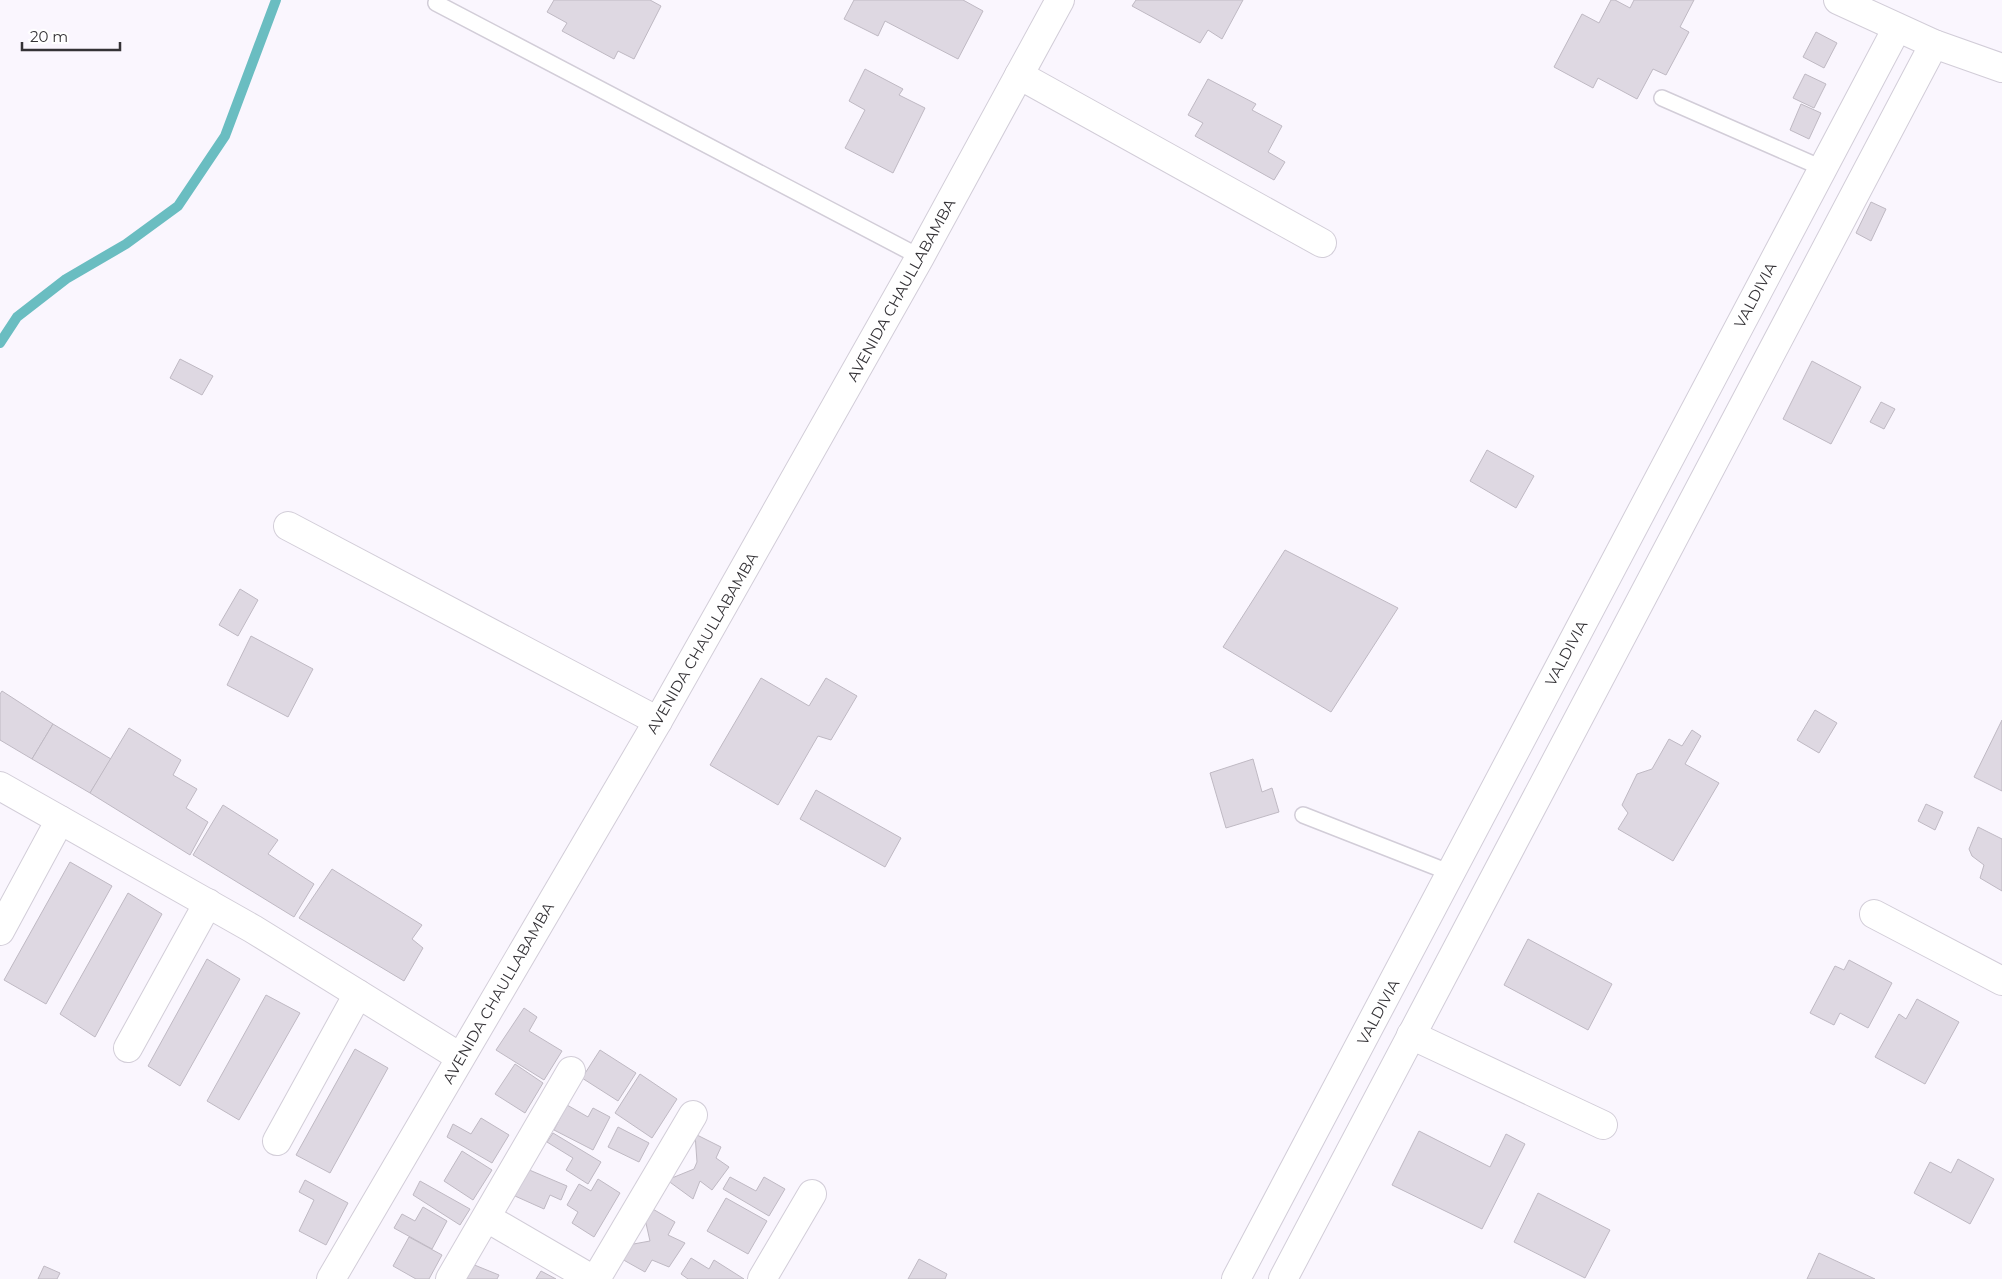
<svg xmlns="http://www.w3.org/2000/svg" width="2002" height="1279" viewBox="0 0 2002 1279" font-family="Montserrat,sans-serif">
	<rect width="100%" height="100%" fill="#faf6fe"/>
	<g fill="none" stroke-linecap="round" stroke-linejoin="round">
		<path stroke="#6abdc1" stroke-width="10" d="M 0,343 L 17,317 L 66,279 L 126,244 L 178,206 L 225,136 L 276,0"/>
	</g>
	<g fill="#ded8e2" stroke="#bfb9c3">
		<path d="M 554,0 L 650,0 L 661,6 L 634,59 L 618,51 L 614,59 L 562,31 L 567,23 L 547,12 Z"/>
		<path d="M 854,0 L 963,0 L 983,11 L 958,59 L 885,21 L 878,36 L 844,19 Z"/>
		<path d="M 1136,0 L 1243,0 L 1222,39 L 1208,30 L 1200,43 L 1132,6 Z"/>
		<path d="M 1611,0 L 1615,0 L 1630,8 L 1634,0 L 1694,0 L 1680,27 L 1689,32 L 1666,75 L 1653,69 L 1637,99 L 1598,78 L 1593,88 L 1554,67 L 1582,14 L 1599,23 Z"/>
		<path d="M 1816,32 L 1837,43 L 1824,68 L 1803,57 Z"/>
		<path d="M 865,69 L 903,89 L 899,95 L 925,108 L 893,173 L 845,148 L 865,110 L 849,101 Z"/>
		<path d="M 1805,74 L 1826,84 L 1814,108 L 1793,98 Z"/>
		<path d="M 1208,79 L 1256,104 L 1252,110 L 1282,126 L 1268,152 L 1285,162 L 1274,180 L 1195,136 L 1203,123 L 1188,115 Z"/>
		<path d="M 1801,104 L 1821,113 L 1809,139 L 1790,130 Z"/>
		<path d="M 1871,202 L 1886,209 L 1871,241 L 1856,233 Z"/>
		<path d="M 180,359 L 213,376 L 202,395 L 170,378 Z"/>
		<path d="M 1812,361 L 1861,387 L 1831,444 L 1783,419 Z"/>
		<path d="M 1881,402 L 1895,409 L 1884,429 L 1870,422 Z"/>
		<path d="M 1487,450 L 1534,476 L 1516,508 L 1470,481 Z"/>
		<path d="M 1285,550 L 1398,608 L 1331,712 L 1223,647 Z"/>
		<path d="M 240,589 L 258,600 L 238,636 L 219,625 Z"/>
		<path d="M 251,636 L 313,669 L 288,717 L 227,685 Z"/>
		<path d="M 761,678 L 809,706 L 826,678 L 857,696 L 831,740 L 818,736 L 778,805 L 710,765 Z"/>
		<path d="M 2,691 L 53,724 L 32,759 L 0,740 L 0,694 Z"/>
		<path d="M 1815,710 L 1837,723 L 1819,753 L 1797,740 Z"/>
		<path d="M 2002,720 L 2002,791 L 1974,777 Z"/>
		<path d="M 53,724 L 111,759 L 90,793 L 32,759 Z"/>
		<path d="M 129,728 L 181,760 L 173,775 L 197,789 L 186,808 L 208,822 L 190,855 L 90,793 Z"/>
		<path d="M 1692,730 L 1701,736 L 1685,764 L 1719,783 L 1673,861 L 1618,829 L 1628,813 L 1622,805 L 1637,774 L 1652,769 L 1669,739 L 1682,746 Z"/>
		<path d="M 1253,759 L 1262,792 L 1272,788 L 1279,812 L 1226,828 L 1210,773 Z"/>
		<path d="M 816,790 L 901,838 L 885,867 L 800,819 Z"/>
		<path d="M 1926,804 L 1943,812 L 1935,830 L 1918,821 Z"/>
		<path d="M 223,805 L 278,840 L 268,854 L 314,884 L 294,917 L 193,855 Z"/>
		<path d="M 1978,827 L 2002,839 L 2002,891 L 1980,878 L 1984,865 L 1972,856 L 1969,849 Z"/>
		<path d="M 70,862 L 112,886 L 46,1004 L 4,980 Z"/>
		<path d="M 332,869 L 422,925 L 412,939 L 423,948 L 404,981 L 299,918 Z"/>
		<path d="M 128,893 L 162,914 L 95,1037 L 60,1014 Z"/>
		<path d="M 1528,939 L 1612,984 L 1588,1030 L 1504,985 Z"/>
		<path d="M 207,959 L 240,979 L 180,1086 L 148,1066 Z"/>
		<path d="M 1849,960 L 1892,983 L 1868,1028 L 1840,1013 L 1834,1025 L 1810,1013 L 1835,966 L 1844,970 Z"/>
		<path d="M 266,995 L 300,1013 L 239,1120 L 207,1101 Z"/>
		<path d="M 1917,999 L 1959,1022 L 1925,1084 L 1875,1057 L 1899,1014 L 1906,1019 Z"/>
		<path d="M 524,1008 L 537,1017 L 529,1031 L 562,1051 L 544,1080 L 496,1050 Z"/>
		<path d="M 355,1049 L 388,1068 L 330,1173 L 296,1155 Z"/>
		<path d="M 600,1050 L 636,1073 L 618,1101 L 582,1078 Z"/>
		<path d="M 515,1064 L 543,1083 L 525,1113 L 495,1094 Z"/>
		<path d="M 640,1074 L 677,1099 L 652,1138 L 615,1113 Z"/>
		<path d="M 567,1105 L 588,1117 L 593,1108 L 610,1117 L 593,1150 L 554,1130 Z"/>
		<path d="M 481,1118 L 509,1135 L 492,1163 L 447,1137 L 453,1124 L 471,1134 Z"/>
		<path d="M 618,1127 L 649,1143 L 639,1162 L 608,1147 Z"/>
		<path d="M 1419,1131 L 1490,1167 L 1506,1134 L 1525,1144 L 1482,1229 L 1392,1185 Z"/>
		<path d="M 553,1133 L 601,1162 L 588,1184 L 566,1170 L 573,1158 L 547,1142 Z"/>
		<path d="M 695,1134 L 721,1147 L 716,1158 L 729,1167 L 712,1190 L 700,1181 L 693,1199 L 667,1180 L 694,1169 L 697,1162 Z"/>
		<path d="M 462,1151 L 492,1170 L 473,1200 L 444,1181 Z"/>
		<path d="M 1958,1159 L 1994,1179 L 1970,1224 L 1914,1193 L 1930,1162 L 1951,1173 Z"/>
		<path d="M 527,1169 L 567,1186 L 561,1200 L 550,1195 L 544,1209 L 515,1196 Z"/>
		<path d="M 730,1177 L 756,1191 L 764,1177 L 785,1189 L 769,1216 L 723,1189 Z"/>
		<path d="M 598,1179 L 620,1193 L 594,1237 L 572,1223 L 578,1212 L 567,1205 L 579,1184 L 591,1191 Z"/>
		<path d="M 305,1180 L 348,1203 L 326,1245 L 299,1231 L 314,1200 L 299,1192 Z"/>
		<path d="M 420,1181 L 470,1209 L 460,1225 L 413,1195 Z"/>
		<path d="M 1538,1193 L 1610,1230 L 1585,1278 L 1514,1242 Z"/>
		<path d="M 726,1198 L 767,1221 L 748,1254 L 707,1231 Z"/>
		<path d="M 423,1207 L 447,1221 L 432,1249 L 394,1228 L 402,1214 L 415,1221 Z"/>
		<path d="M 651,1208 L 675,1222 L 668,1235 L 685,1243 L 669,1267 L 652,1260 L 645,1272 L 620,1258 L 628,1245 L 650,1241 L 645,1219 Z"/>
		<path d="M 409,1237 L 442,1255 L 429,1279 L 416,1279 L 393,1266 Z"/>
		<path d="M 1819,1253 L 1875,1279 L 1807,1279 Z"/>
		<path d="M 691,1258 L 709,1269 L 714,1260 L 744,1279 L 688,1279 L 681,1274 Z"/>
		<path d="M 919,1259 L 947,1274 L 945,1279 L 908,1279 Z"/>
		<path d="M 472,1264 L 499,1275 L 497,1279 L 465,1279 Z"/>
		<path d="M 44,1266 L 60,1273 L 57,1279 L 38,1279 Z"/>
		<path d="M 541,1271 L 556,1279 L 536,1279 Z"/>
	</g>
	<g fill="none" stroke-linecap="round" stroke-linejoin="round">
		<defs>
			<g id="service">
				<path d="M 436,3 L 920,257"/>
				<path d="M 1662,98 L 1822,168"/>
				<path d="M 1303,815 L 1451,873"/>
			</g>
			<g id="minor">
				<path d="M 1019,75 L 1322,243"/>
				<path d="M 288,526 L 658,721"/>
				<path d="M 0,786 L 253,929 L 460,1057"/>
				<path d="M 1874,914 L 2002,981"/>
				<path d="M 0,931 L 60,820"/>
				<path d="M 1411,1035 L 1603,1125"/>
				<path d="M 128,1048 L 208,903"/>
				<path d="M 277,1141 L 358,994"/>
				<path d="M 487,1218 L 592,1279"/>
				<path d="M 331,1279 L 658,721 L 920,257 L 1060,0"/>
				<path d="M 450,1279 L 571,1071"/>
				<path d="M 596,1279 L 693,1115"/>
				<path d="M 762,1279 L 812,1194"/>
				<path d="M 1236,1279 L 1897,28"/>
				<path d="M 1283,1279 L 1934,44"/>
			</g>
			<path id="tertiary" d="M 1838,0 L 1934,44 L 2002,68"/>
		</defs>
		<use href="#service" stroke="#d2cdd8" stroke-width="18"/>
		<use href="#minor" stroke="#d2cdd8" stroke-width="30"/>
		<use href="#tertiary" stroke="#d2cdd8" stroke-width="30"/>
		<use href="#service" stroke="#fff" stroke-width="15"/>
		<use href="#minor" stroke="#fff" stroke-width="28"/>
		<use href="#tertiary" stroke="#fff" stroke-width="28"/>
	</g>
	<g text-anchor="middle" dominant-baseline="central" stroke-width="4" stroke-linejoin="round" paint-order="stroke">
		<g font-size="15" fill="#343236" stroke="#fff">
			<text transform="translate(901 290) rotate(-61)">AVENIDA CHAULLABAMBA</text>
			<text transform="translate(1755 295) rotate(-62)">VALDIVIA</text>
			<text transform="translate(702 643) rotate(-60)">AVENIDA CHAULLABAMBA</text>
			<text transform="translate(1566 653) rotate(-62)">VALDIVIA</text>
			<text transform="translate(498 993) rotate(-60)">AVENIDA CHAULLABAMBA</text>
			<text transform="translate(1378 1012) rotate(-62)">VALDIVIA</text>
		</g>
	</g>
	<path d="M22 42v8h98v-8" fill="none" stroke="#343236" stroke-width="2.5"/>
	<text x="30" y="42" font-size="15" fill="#343236" stroke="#ffffff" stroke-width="4" paint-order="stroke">20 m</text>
</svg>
